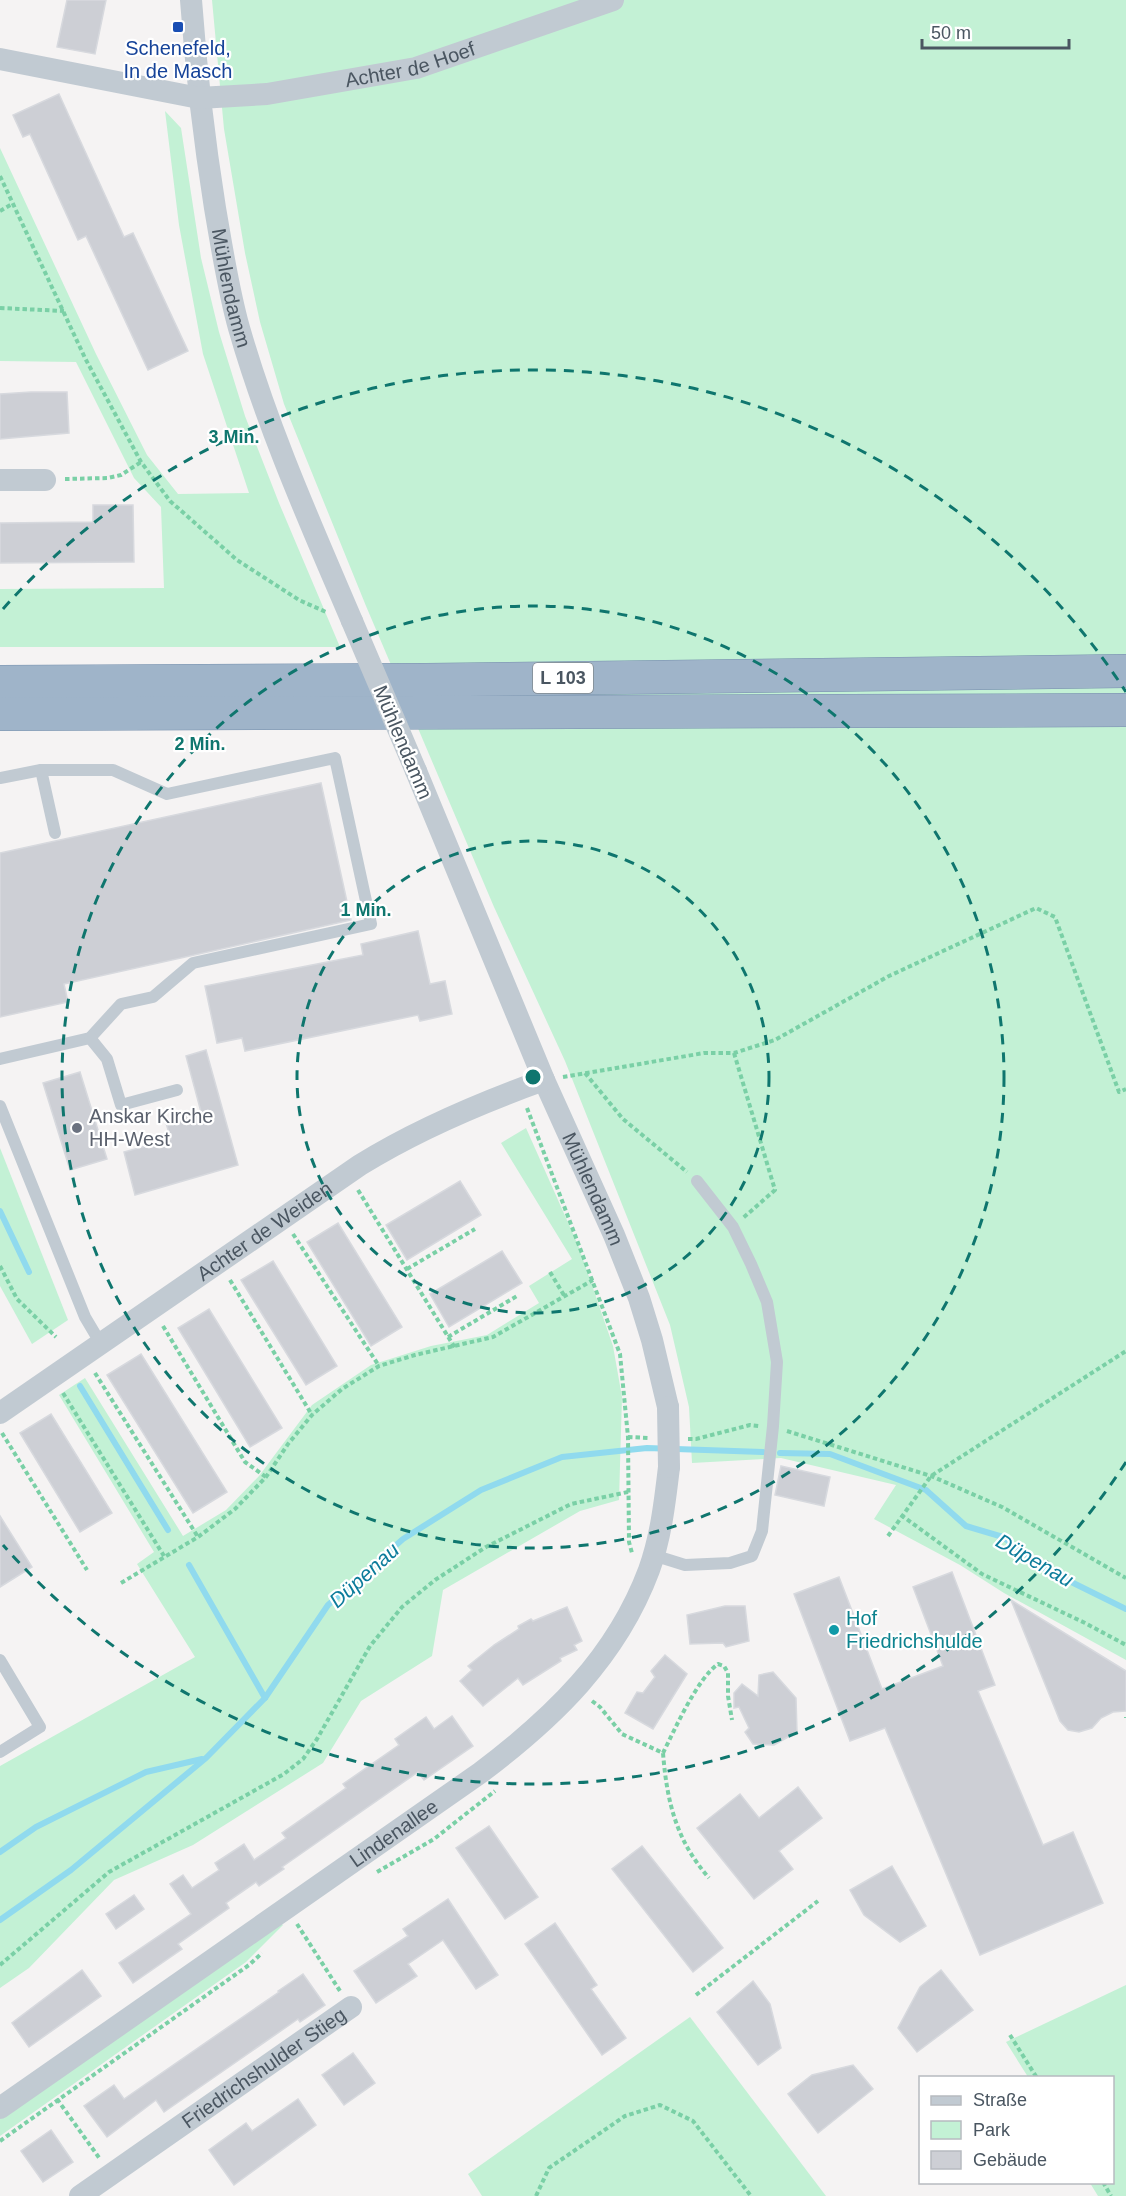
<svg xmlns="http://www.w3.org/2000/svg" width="1126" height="2196" viewBox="0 0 1126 2196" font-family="Arial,sans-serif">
	<rect width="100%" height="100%" fill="#f5f3f3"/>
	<g fill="#c3f1d5">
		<path d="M 212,0 L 1126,0 L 1126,1660 L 1004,1593 L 960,1565 L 874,1519 L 896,1485 L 781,1458 L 692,1463 L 689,1407 L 670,1325 L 565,1061 L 494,907 L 366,606 L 284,404 L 260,322 L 245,253 L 224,129 Z"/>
		<path d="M 165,111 L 181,128 L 201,258 L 219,332 L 245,416 L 279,503 L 340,647 L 0,647 L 0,589 L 164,588 L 161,507 L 134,478 L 76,362 L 0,361 L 0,148 L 96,354 L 147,455 L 178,494 L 249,493 L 203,354 L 179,225 Z"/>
		<path d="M 526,1128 L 578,1245 L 613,1346 L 622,1397 L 619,1500 L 580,1511 L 443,1590 L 432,1656 L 361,1701 L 323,1763 L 193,1845 L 114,1880 L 29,1968 L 0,1988 L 0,1766 L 195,1657 L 137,1564 L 154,1552 L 59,1395 L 85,1378 L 183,1536 L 226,1510 L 259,1476 L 312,1405 L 371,1365 L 431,1346 L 487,1335 L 539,1303 L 529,1286 L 572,1259 L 501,1143 Z"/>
		<path d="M 0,1148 L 68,1320 L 32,1344 L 0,1286 Z"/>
		<path d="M 280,1923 L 283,1925 L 246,1962 L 0,2136 L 0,2119 Z"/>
		<path d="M 1126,1985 L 1126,2196 L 1098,2196 L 1090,2183 L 1112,2182 L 1112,2078 L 1028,2077 L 1006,2042 Z"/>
		<path d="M 690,2017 L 826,2196 L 482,2196 L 468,2174 Z"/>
	</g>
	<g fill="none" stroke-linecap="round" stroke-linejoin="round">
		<g stroke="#90daee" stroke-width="6">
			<path d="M 0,1211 L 29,1272"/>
			<path d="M 80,1386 L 168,1530"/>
			<path d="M 780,1453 L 830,1454 L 926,1490 L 966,1526 L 1003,1537 L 1043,1568 L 1126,1609"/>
			<path d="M 189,1565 L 265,1698"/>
			<path d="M 0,1852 L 36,1827 L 146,1772 L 202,1759"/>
			<path d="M 0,1920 L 71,1870 L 206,1758 L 265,1698 L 328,1605 L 403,1539 L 481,1490 L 562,1457 L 647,1448 L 763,1452"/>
		</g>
	</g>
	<g fill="#cdcfd5" stroke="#d7d9de" stroke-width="1.5">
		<path d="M 67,0 L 106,0 L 95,54 L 57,47 Z"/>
		<path d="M 59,94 L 124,237 L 133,233 L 188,351 L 148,370 L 86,236 L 78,240 L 30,134 L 23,137 L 13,115 Z"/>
		<path d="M 31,392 L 67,392 L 69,433 L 0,439 L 0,394 Z"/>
		<path d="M 93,505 L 133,505 L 134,562 L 0,563 L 0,523 L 93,522 Z"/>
		<path d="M 321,783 L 351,920 L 64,984 L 68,1002 L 0,1017 L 0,853 Z"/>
		<path d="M 418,931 L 430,984 L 445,981 L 452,1014 L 420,1021 L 418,1015 L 245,1051 L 242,1038 L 217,1043 L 205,986 L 363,955 L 361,944 Z"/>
		<path d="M 206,1050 L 238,1165 L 135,1195 L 124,1152 L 171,1139 L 165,1120 L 201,1112 L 186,1056 Z"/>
		<path d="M 80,1072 L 107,1159 L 70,1170 L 43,1083 Z"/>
		<path d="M 460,1181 L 481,1215 L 407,1260 L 386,1225 Z"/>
		<path d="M 338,1223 L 402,1327 L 371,1346 L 307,1242 Z"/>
		<path d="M 502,1251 L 522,1283 L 449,1327 L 430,1294 Z"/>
		<path d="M 273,1261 L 337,1366 L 306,1385 L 241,1280 Z"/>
		<path d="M 209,1309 L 282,1428 L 250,1447 L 178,1328 Z"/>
		<path d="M 141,1354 L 227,1492 L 193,1513 L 107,1375 Z"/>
		<path d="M 51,1414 L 112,1513 L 80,1532 L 20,1433 Z"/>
		<path d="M 781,1466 L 830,1477 L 824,1506 L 775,1495 Z"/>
		<path d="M 0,1516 L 32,1567 L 0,1587 Z"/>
		<path d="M 952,1572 L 995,1685 L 978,1691 L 1043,1845 L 1073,1832 L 1103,1903 L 980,1955 L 885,1728 L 850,1741 L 794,1594 L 839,1577 L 882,1689 L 943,1666 L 913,1587 Z"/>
		<path d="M 1011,1600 L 1126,1671 L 1126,1711 L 1113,1712 L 1101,1718 L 1092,1728 L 1079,1732 L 1068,1730 L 1060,1721 Z"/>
		<path d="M 725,1606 L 745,1606 L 749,1641 L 726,1647 L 723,1643 L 690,1644 L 687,1615 Z"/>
		<path d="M 567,1607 L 582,1641 L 574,1645 L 577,1650 L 560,1658 L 561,1661 L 523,1685 L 518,1678 L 483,1706 L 460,1681 L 472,1670 L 468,1666 L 494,1645 L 519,1629 L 518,1626 L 531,1619 L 533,1621 Z"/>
		<path d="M 665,1655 L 687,1674 L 653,1729 L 625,1713 L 637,1692 L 643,1693 L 655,1677 L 651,1671 Z"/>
		<path d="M 773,1672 L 796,1698 L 797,1732 L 774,1745 L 753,1744 L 745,1732 L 749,1728 L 739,1707 L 734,1708 L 734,1693 L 742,1684 L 758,1696 L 759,1675 Z"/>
		<path d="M 452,1716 L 473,1746 L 424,1780 L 418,1772 L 282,1867 L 284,1869 L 259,1886 L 256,1882 L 226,1903 L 229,1908 L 178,1944 L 182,1949 L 133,1983 L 119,1963 L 191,1914 L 170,1884 L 183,1875 L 192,1888 L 219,1870 L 215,1863 L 244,1844 L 254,1860 L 286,1838 L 282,1833 L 346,1788 L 343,1784 L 399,1745 L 395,1739 L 426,1717 L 434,1729 Z"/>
		<path d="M 798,1787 L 822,1818 L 779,1851 L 793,1869 L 754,1899 L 697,1828 L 740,1794 L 759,1818 Z"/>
		<path d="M 489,1826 L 538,1897 L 505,1919 L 456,1848 Z"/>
		<path d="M 642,1846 L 723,1948 L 693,1972 L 612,1869 Z"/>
		<path d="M 892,1866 L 926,1926 L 900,1942 L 864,1915 L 850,1890 Z"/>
		<path d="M 134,1895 L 144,1909 L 116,1929 L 106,1914 Z"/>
		<path d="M 448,1899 L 498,1975 L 476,1989 L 443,1940 L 408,1964 L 417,1976 L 376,2003 L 354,1971 L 408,1936 L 403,1929 Z"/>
		<path d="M 555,1923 L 597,1985 L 591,1989 L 626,2038 L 602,2055 L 525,1944 Z"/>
		<path d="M 82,1970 L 101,1996 L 29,2047 L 12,2023 Z"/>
		<path d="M 941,1970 L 973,2010 L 917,2052 L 898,2028 L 920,1987 Z"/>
		<path d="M 303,1974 L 325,2005 L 300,2022 L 298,2019 L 164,2112 L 156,2100 L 107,2137 L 84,2106 L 114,2085 L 124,2099 L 279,1992 L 278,1991 Z"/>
		<path d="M 753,1981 L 770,2004 L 781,2048 L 758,2065 L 717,2012 Z"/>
		<path d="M 353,2053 L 375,2083 L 344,2105 L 322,2075 Z"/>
		<path d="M 853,2065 L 873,2089 L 818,2133 L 788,2094 L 812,2075 Z"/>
		<path d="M 298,2099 L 316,2125 L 234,2185 L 209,2150 L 246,2123 L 252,2131 Z"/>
		<path d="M 51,2130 L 73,2162 L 43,2182 L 21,2151 Z"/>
	</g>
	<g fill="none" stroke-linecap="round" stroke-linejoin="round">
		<defs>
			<g id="trunk">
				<path d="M 0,682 L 426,680 L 1126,671"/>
				<path d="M 0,714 L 1126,710"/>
			</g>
		</defs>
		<use href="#trunk" stroke="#7690ad" stroke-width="34"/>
		<g stroke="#7ad0a6" stroke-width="4" stroke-dasharray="4.5 3" stroke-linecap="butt">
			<path d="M 0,176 L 85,358 L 141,462 L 170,501 L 237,560 L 299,600 L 326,612"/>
			<path d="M 0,211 L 12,204"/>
			<path d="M 0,308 L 64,311"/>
			<path d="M 65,479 L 108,478 L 121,475 L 141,462"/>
			<path d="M 734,1053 L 775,1190 L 743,1218"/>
			<path d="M 585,1073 L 623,1119 L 687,1172"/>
			<path d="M 563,1077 L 704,1053 L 734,1053 L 775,1040 L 889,976 L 1036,908 L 1055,917 L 1119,1092 L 1126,1089"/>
			<path d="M 527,1108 L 620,1354 L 628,1437 L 629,1542 L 632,1553"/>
			<path d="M 358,1190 L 455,1348"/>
			<path d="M 293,1234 L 379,1366"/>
			<path d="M 0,1266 L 17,1299 L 56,1337"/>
			<path d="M 407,1269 L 475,1229"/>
			<path d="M 550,1272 L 565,1297"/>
			<path d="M 230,1280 L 312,1415"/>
			<path d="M 163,1326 L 245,1462 L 266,1477"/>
			<path d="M 448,1337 L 517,1296"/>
			<path d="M 95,1373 L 198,1537"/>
			<path d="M 63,1393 L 164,1556"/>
			<path d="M 787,1431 L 931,1476 L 1002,1507 L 1126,1578"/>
			<path d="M 2,1433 L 87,1570"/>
			<path d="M 628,1437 L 650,1438"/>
			<path d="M 688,1439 L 696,1439 L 750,1425 L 759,1426"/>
			<path d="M 901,1515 L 982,1574 L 1085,1623 L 1126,1645"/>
			<path d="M 888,1536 L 931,1476 L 1126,1351"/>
			<path d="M 121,1583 L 198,1537 L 235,1509 L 266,1477 L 288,1444 L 312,1415 L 342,1389 L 379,1366 L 415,1355 L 493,1337 L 593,1280"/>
			<path d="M 592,1701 L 600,1707 L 622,1734 L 663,1753 C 667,1802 676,1840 709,1878"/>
			<path d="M 1126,1717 L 1126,1718"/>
			<path d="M 663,1753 C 675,1729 697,1679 718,1664 L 724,1666 L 728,1673 L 728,1696 L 732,1720"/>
			<path d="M 377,1872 L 434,1839 L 495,1791"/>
			<path d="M 297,1924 L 340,1991"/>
			<path d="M 0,1965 L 109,1872 L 284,1774 L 303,1759 L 317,1739 L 370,1646 L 402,1607 L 435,1580 L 486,1547 L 571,1504 L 628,1492"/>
			<path d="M 696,1995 L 818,1901"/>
			<path d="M 1010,2035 L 1037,2078"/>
			<path d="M 57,2099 L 100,2159"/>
			<path d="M 0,2141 L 249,1965 L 262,1953"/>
			<path d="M 1103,2182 L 1111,2196"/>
			<path d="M 536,2196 L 549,2168 L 625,2116 L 660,2105 L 693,2121 L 751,2196"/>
		</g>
		<g stroke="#c1cad2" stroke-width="12">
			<path d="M 41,770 L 55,833"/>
			<path d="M 0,778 L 41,770 L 113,770 L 167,794 L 335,758 L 371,924 L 193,963 L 153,997 L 121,1004 L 90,1038 L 0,1059"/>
			<path d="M 90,1038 L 107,1059 L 121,1105 L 177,1090"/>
			<path d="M 0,1106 L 85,1317 L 101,1344"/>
			<path d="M 653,1555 L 685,1565 L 730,1563 L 752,1556 L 762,1531 L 773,1426 L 777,1362 L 767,1302 L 751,1264 L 733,1227 L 697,1181"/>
			<path d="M 0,1660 L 40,1727 L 0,1752"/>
		</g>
		<g stroke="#c1cad2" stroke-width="22">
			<path id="s1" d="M 191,0 C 196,70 204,139 215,208 C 222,248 228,289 239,328 C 268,429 311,525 352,621"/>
			<path id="s2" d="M 0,59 L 199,98 L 267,94 L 416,68 L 613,0"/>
			<path d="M 0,480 L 45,480"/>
			<path id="s3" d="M 416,771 L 544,1080 L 614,1235 L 639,1298 L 652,1340 L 668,1407"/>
			<path id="s4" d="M 0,1413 L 360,1165 C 418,1129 480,1103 544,1080"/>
			<path id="s5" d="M 0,2108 L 480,1773 C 553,1718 616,1658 649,1570 C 661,1537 665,1501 669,1467"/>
			<path id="s6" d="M 80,2196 L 351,2007"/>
		</g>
		<use href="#trunk" stroke="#9fb4c9" stroke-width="33"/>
		<g stroke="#c1cad2" stroke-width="22">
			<path d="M 352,621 L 416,771"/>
			<path d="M 668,1407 L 669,1467"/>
		</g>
	</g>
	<g fill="none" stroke="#0f766e" stroke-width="3" stroke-dasharray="10 8">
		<circle cx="533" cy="1077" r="236"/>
		<circle cx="533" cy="1077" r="471"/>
		<path d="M1126 1462A707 707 0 0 1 3 1545M3 609A707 707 0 0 1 1126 692"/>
	</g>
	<rect fill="#1a4fb4" stroke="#fff" stroke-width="2" x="172" y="21" width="12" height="12" rx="3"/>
	<circle fill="#6b7280" stroke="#fff" stroke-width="2" cx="77" cy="1128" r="6"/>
	<circle fill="#0f9aa8" stroke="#fff" stroke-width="2" cx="834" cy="1630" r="6"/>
	<g text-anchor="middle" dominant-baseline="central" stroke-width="4.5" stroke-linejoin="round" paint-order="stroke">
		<rect fill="#fff" stroke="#808990" stroke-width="1.5" x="533" y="663" width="60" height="30" rx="4.5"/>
		<g font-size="18" font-weight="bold" fill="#4a5661">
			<text x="563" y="678">L 103</text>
		</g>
		<g font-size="20" fill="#164399" stroke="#fff">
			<text x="178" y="48">Schenefeld,<tspan x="178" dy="23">In de Masch</tspan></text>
		</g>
		<g font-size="20" fill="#4a5661" stroke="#fff">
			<text stroke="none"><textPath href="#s2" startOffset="417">Achter de Hoef</textPath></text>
			<text stroke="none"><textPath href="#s1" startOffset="291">Mühlendamm</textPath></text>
			<text transform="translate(403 742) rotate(67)">Mühlendamm</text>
			<text stroke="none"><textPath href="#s3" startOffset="454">Mühlendamm</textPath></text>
			<text stroke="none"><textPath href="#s4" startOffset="321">Achter de Weiden</textPath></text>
			<text stroke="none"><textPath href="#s5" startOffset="480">Lindenallee</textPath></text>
			<text stroke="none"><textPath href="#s6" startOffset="224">Friedrichshulder Stieg</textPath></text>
		</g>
		<g font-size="20" fill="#5b616d" stroke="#fff" text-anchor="start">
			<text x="89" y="1116">Anskar Kirche<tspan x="89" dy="23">HH-West</tspan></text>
		</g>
		<g font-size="20" fill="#0d838f" stroke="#fff" text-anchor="start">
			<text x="846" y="1618">Hof<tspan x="846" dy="23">Friedrichshulde</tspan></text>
		</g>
		<g font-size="21" font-style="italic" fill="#0c7c9b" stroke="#fff">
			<text transform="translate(1035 1560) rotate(30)">Düpenau</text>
			<text transform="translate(364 1575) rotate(-42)">Düpenau</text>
		</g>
	</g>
	<circle cx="533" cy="1077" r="9" fill="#0f766e" stroke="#fff" stroke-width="3"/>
	<g font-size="18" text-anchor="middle" font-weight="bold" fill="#0f766e" stroke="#fff" stroke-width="4.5" stroke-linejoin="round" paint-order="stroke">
		<text x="234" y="443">3 Min.</text>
		<text x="200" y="750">2 Min.</text>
		<text x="366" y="916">1 Min.</text>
	</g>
	<rect x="919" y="2076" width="195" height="108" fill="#ffffff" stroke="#b7bbc0" stroke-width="1.5"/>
	<rect x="931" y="2096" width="30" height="9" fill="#c1cad2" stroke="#b7bbc0" stroke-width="1.5"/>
	<text x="973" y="2106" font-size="18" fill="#4a5661">Straße</text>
	<rect x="931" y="2121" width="30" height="18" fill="#c3f1d5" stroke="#b7bbc0" stroke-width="1.5"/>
	<text x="973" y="2136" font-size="18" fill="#4a5661">Park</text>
	<rect x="931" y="2151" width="30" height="18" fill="#cdcfd5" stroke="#b7bbc0" stroke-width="1.5"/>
	<text x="973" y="2166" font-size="18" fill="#4a5661">Gebäude</text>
	<path d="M922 39v9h147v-9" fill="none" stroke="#4a5661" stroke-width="3"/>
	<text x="931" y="39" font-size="18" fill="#4a5661" stroke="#ffffff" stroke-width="4.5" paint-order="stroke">50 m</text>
</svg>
